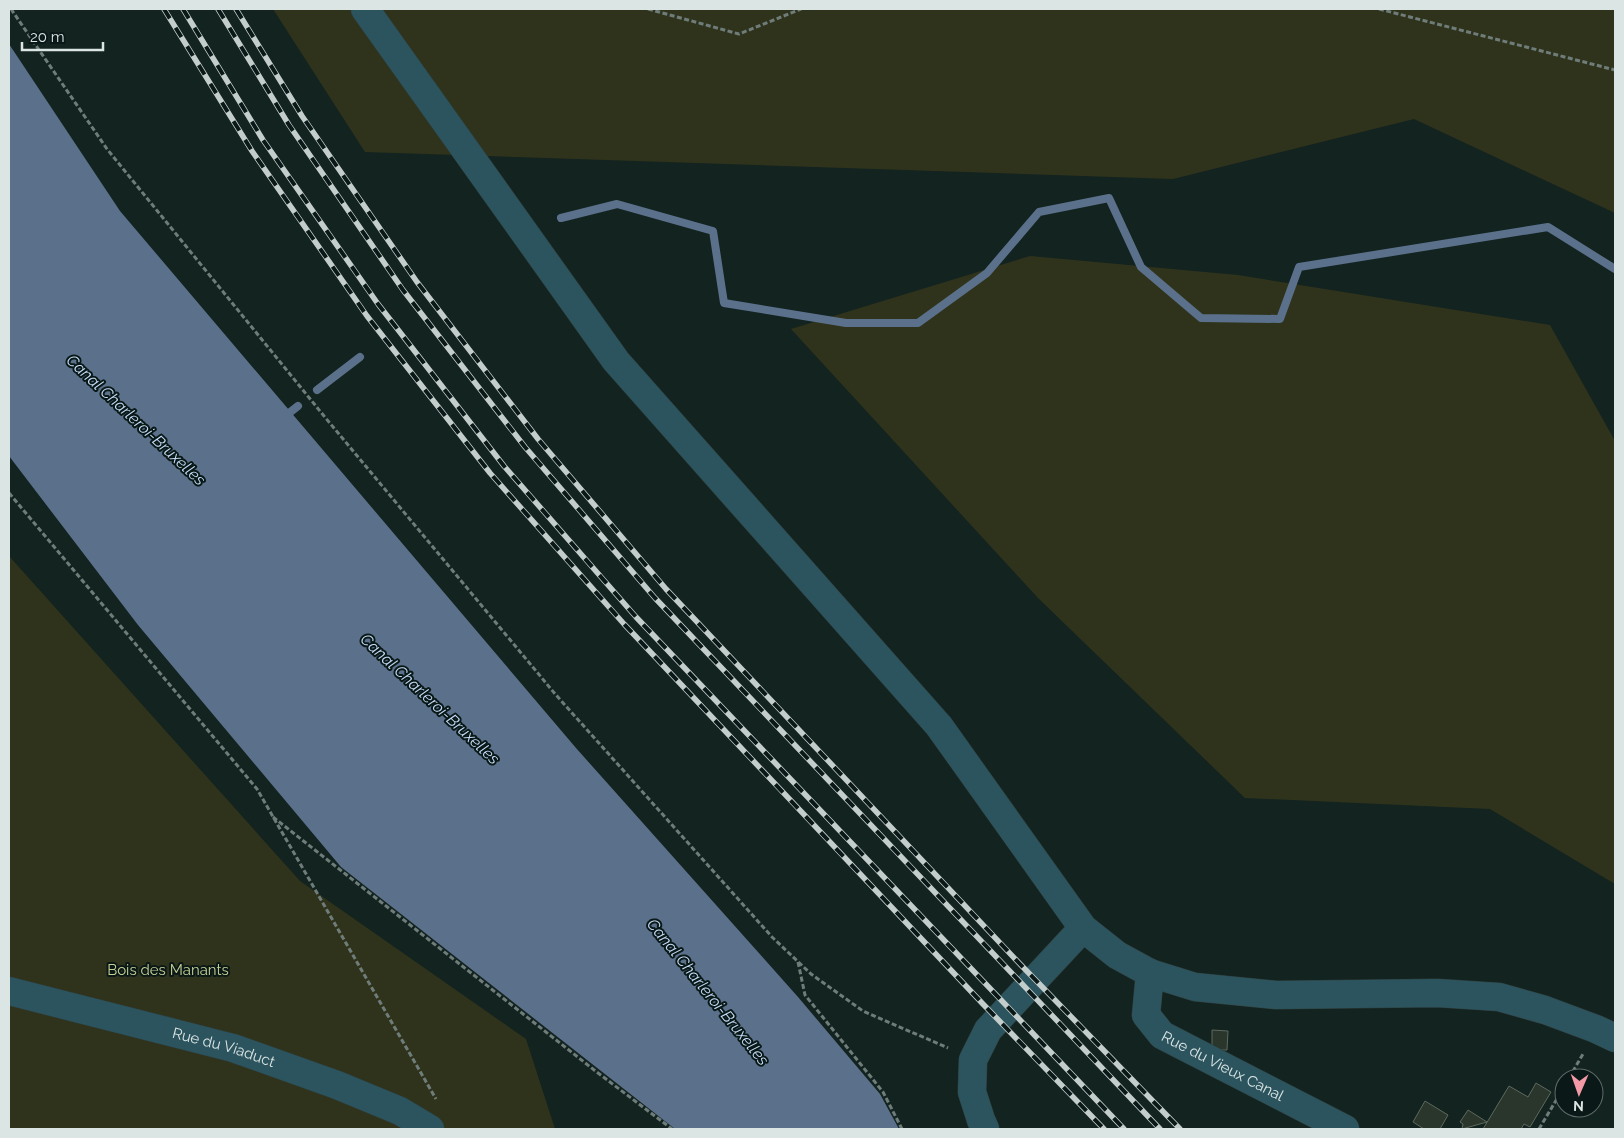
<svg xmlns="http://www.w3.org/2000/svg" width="1624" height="1138" viewBox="0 0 1624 1138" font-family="Raleway,sans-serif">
	<rect width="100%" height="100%" fill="#132320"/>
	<g fill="#30331c">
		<path d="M 273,9 L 1615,9 L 1615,213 L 1414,119 L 1173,179 L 365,152 Z"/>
		<path d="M 1030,256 L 1238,275 L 1550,325 L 1615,441 L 1615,884 L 1490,809 L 1245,798 L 1038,598 L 791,329 Z"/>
		<path d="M 9,556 L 300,881 L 526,1039 L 555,1129 L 9,1129 Z"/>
	</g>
	<path fill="#5b718b" d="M 9,44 L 120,211 L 576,748 L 798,997 L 880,1094 L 899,1129 L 675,1129 L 341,867 L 138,625 L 9,456 Z"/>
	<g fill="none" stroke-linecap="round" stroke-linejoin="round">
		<g stroke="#5b718b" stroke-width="8">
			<path d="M 561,218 L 617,204 L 713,231 L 724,303 L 846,323 L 918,323 L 987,273 L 1039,212 L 1109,198 L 1141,267 L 1201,318 L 1280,319 L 1299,267 L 1548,227 L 1615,269"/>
			<path d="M 317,390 L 360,357"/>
			<path d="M 284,417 L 298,406"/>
		</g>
	</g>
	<g fill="#2a352c" stroke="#5d695e">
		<path d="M 1212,1030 L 1228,1031 L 1227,1050 L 1212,1050 Z"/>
		<path d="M 1536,1083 L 1551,1092 L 1530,1127 L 1524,1124 L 1521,1129 L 1483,1129 L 1509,1086 L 1528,1097 Z"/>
		<path d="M 1425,1101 L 1448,1115 L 1440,1129 L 1424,1129 L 1413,1122 Z"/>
		<path d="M 1468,1110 L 1487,1122 L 1462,1129 L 1463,1124 L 1460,1122 Z"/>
	</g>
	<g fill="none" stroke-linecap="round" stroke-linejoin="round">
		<defs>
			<g id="street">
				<path d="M 365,9 L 616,361 L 939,726 L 1083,928 L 1117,955 L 1150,973 L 1195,987 L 1276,995 L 1437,993 L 1499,997 L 1545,1010 L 1596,1029 L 1615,1038"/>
				<path id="s1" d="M 1150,973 L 1146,1015 L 1162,1035 L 1345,1129"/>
				<path id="s2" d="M 9,991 L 233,1048 L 337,1085 L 400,1111 L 430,1129"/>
				<path d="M 985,1129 L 981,1120 L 972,1092 L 973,1060 L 988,1030 L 1083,928"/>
			</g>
		</defs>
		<use href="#street" stroke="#2f3e3b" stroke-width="29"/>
		<g stroke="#6f7d7a" stroke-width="3" stroke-dasharray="5 2.5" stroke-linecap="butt">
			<path d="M 11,9 L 107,149 L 324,416 L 556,695 L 772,937 L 811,974 L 863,1011 L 948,1048"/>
			<path d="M 648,9 L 739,34 L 801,9"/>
			<path d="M 1379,9 L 1615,70"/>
			<path d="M 9,493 L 257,789 L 436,1099"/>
			<path d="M 273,817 L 598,1073 L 672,1129"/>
			<path d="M 798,962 L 805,995 L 883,1092 L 902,1129"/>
			<path d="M 1569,1078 L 1583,1054"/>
			<path d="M 1539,1129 L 1564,1087"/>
		</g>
		<use href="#street" stroke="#2c545f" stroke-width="28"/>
		<defs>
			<g id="rail">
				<path d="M 164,9 L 252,151 L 367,316 L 490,473 L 624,624 L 982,1003 L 1104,1129"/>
				<path d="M 183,9 L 263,140 L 378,304 L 504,466 L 636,617 L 1124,1129"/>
				<path d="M 218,9 L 289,125 L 403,290 L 525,447 L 655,598 L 1160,1129"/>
				<path d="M 236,9 L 302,116 L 417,282 L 538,439 L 666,589 L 1020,964 L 1180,1129"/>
			</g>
		</defs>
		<use href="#rail" stroke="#c3cecc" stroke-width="5.5"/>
		<use href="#rail" stroke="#0a1917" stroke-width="4" stroke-dasharray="11" stroke-linecap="butt"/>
	</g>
	<g text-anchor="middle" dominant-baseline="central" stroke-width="4" stroke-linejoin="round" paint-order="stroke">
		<g font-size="15" fill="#c7cf94" stroke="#0a1917">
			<text x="168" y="970">Bois des Manants</text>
		</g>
		<g font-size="15" fill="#dbe5e3" stroke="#0a1917">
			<text stroke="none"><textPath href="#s2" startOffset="222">Rue du Viaduct</textPath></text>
			<text stroke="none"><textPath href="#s1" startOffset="136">Rue du Vieux Canal</textPath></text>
		</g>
		<g font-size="16" font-style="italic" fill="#c5ddfa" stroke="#0a1917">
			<text transform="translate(136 420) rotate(43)">Canal Charleroi-Bruxelles</text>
			<text transform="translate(430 699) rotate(43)">Canal Charleroi-Bruxelles</text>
			<text transform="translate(708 992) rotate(51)">Canal Charleroi-Bruxelles</text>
		</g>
	</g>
	<rect width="1624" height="1138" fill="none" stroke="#dbe5e3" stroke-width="20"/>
	<g transform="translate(1579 1093) rotate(182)"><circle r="24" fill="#0a1917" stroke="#5e6b69"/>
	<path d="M0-4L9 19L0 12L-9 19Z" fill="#f49aa7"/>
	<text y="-8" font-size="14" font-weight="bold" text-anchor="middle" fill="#dbe5e3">N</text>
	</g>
	<path d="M22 42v8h81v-8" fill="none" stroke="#dbe5e3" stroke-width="2.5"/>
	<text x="30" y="42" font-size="15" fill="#dbe5e3" stroke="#0a1917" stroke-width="4" paint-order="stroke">20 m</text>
</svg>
